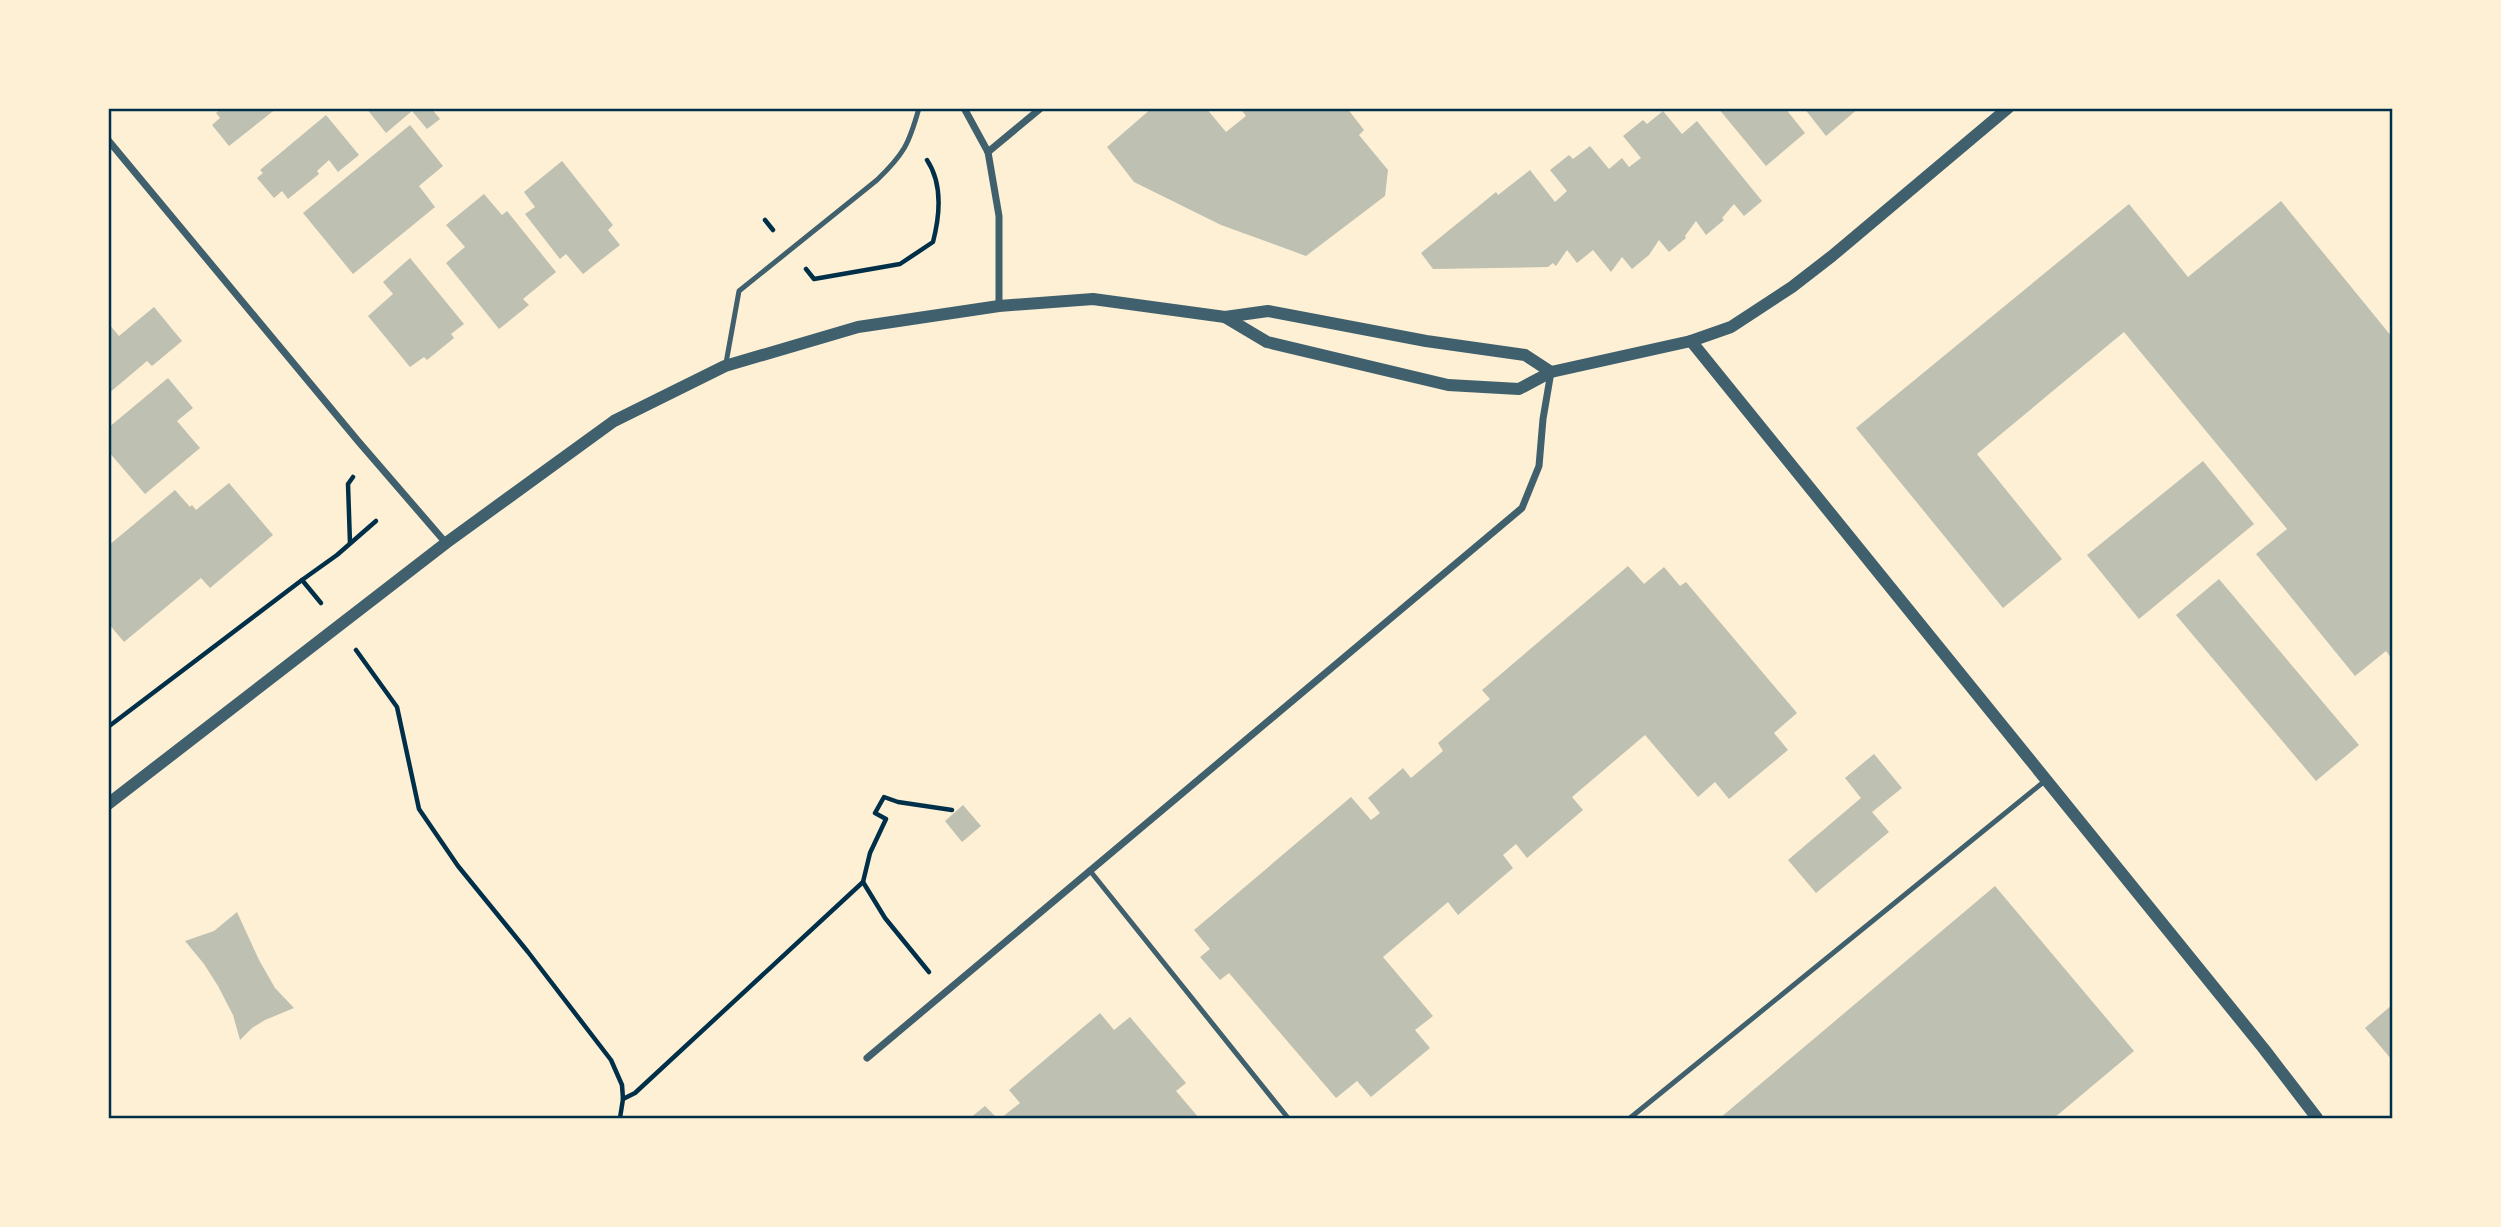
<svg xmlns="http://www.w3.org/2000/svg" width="2501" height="1227" viewBox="0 0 2501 1227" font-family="'Varela Round',sans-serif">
	<rect width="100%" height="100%" fill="#fdf0d5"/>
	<g fill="#bec0b2">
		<path d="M 222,108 L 277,108 L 229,146 L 212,125 L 220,118 L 216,113 Z"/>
		<path d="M 366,108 L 431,108 L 440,119 L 427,129 L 412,111 L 386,133 Z"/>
		<path d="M 1152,108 L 1206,108 L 1226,132 L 1246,116 L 1240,108 L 1347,108 L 1364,130 L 1359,135 L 1388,170 L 1385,196 L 1306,256 L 1221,225 L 1134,182 L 1107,147 Z"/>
		<path d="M 1718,108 L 1785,108 L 1805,133 L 1766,166 Z"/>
		<path d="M 1804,108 L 1859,108 L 1826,136 Z"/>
		<path d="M 1663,111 L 1682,134 L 1697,121 L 1762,201 L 1744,216 L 1734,204 L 1722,218 L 1724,220 L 1706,235 L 1696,221 L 1685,236 L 1686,238 L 1669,252 L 1659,240 L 1649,255 L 1632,269 L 1622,257 L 1611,272 L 1593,250 L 1577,263 L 1567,250 L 1556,266 L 1553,263 L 1548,267 L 1433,269 L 1421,253 L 1496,192 L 1498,195 L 1530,170 L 1555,202 L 1567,191 L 1550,170 L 1569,155 L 1573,159 L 1590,146 L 1609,169 L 1622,158 L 1629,167 L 1641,158 L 1623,136 L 1643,120 L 1647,124 Z"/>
		<path d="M 326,115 L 359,155 L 338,172 L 329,160 L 317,171 L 319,174 L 288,199 L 282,191 L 274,198 L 257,178 L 263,173 L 260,170 Z"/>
		<path d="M 410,125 L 443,166 L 419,186 L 435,207 L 353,274 L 303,213 Z"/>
		<path d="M 562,161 L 613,225 L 608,230 L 620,245 L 583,274 L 566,254 L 560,259 L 525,214 L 535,207 L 524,192 Z"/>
		<path d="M 484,194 L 502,215 L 507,211 L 556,272 L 523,299 L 529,305 L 499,329 L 446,263 L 465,247 L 446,225 Z"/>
		<path d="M 2281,201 L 2392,337 L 2392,659 L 2386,651 L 2355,676 L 2256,554 L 2287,529 L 2124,332 L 1977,454 L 2062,559 L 2003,608 L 1856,428 L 2129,204 L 2188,277 Z"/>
		<path d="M 410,258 L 464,324 L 451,334 L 454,338 L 427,360 L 424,357 L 410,367 L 368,316 L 393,294 L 383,282 Z"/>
		<path d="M 154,307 L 182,341 L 152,366 L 147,361 L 108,394 L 108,323 L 119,336 Z"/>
		<path d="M 168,378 L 193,408 L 177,421 L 200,448 L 145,494 L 108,451 L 108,428 Z"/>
		<path d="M 2203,461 L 2254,524 L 2139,619 L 2087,555 Z"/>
		<path d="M 229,483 L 273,535 L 210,588 L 201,578 L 124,642 L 108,623 L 108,546 L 175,490 L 190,507 L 192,505 L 196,510 Z"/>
		<path d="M 1628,566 L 1644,584 L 1664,567 L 1680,586 L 1686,582 L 1797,713 L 1774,733 L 1788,750 L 1729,799 L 1715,782 L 1698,797 L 1645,735 L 1572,797 L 1583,810 L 1527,858 L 1516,844 L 1503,855 L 1513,868 L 1458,915 L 1448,902 L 1383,957 L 1433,1016 L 1415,1030 L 1430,1048 L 1371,1097 L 1357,1081 L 1336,1098 L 1229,973 L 1220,980 L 1200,957 L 1210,949 L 1194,930 L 1351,797 L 1371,820 L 1380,813 L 1368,798 L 1403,768 L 1411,778 L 1443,751 L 1438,743 L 1490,699 L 1482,690 Z"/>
		<path d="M 2219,579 L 2359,745 L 2316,781 L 2176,615 Z"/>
		<path d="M 1874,754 L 1902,788 L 1872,812 L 1889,832 L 1816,893 L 1788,860 L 1861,798 L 1845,778 Z"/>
		<path d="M 963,805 L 981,826 L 962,842 L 945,821 Z"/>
		<path d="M 1995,886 L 2134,1051 L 2054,1118 L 1720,1118 Z"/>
		<path d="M 237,912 L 259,960 L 275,988 L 294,1008 L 265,1020 L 252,1028 L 240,1040 L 233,1015 L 218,986 L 204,964 L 185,941 L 214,931 Z"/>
		<path d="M 2392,1005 L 2392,1060 L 2365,1028 Z"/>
		<path d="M 1100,1013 L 1114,1030 L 1130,1017 L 1186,1083 L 1176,1091 L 1199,1118 L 1001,1118 L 1020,1103 L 1009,1090 Z"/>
		<path d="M 985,1106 L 997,1118 L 970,1118 Z"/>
	</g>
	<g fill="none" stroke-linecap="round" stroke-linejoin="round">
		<g stroke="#003049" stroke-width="4.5">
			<path d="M 765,220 L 773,230"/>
			<path d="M 806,269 L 814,279 L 900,264 L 933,242 C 940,215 943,184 927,160"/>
			<path d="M 350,543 L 348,484 L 353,477"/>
			<path d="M 321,603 L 302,580 L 337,555 L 376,521"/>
			<path d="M 356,650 L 397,707 L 419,809 L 458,866 L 528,952 L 611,1060 L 622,1085 L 623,1099 L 620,1118"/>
			<path d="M 108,727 L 302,580"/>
			<path d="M 863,882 L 885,918 L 929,972"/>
			<path d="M 623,1099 L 635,1093 L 863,882 L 870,853 L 886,819 L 875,813 L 884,797 L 898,802 L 952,810"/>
		</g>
		<g stroke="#3f606c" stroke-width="5">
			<path d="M 726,363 L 739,291 L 877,180 C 904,154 909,144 919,108"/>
			<path d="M 1091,872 L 1288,1118"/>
			<path d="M 1630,1118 L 2046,780"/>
		</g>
		<g stroke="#3f606c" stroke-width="7">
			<path d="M 964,108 L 988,152 L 999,216 L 999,306"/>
			<path d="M 108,140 L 358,441 L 446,543"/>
			<path d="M 988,152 L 1041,108"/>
			<path d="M 867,1058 L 1522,508 L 1539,466 L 1543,419 L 1551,372"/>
		</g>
		<g stroke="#3f606c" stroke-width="12">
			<path d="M 1225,317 L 1267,342 L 1448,385 L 1519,389 L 1551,372 L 1691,341 L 1731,327 L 1792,287 L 1832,256 L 2008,108"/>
			<path d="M 1691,341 L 2264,1049 L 2317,1118"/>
			<path d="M 108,804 L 446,543 L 614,421 L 725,366 L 858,327 L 999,306 L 1093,299 L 1225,317 L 1268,311 L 1426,341 L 1525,355 L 1551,372"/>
		</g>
	</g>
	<rect width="2501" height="1227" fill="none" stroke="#fdf0d5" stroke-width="220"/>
	<rect x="110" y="110" width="2281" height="1007" fill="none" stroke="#003049" stroke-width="2.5"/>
</svg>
